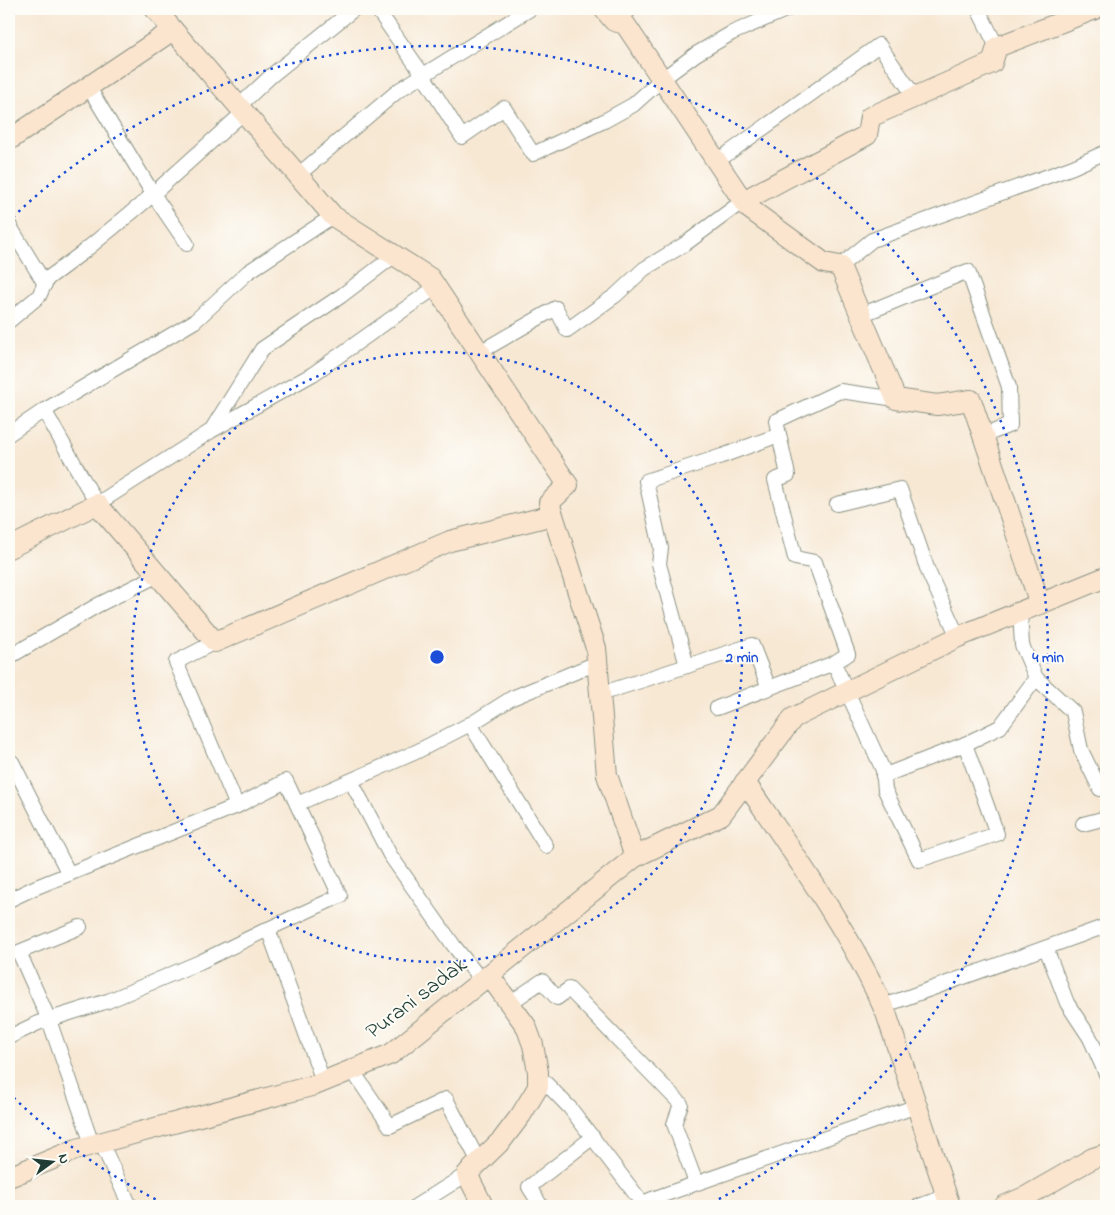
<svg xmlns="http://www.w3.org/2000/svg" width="1115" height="1215" viewBox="0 0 1115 1215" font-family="'Indie Flower',sans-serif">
	<rect width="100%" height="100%" fill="#fdfcf7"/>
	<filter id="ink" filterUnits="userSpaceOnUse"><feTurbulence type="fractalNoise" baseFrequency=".02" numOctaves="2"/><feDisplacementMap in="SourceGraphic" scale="10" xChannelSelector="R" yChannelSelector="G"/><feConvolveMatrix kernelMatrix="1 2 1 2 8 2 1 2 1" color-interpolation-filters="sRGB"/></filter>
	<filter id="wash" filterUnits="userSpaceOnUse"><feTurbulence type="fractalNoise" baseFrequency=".0096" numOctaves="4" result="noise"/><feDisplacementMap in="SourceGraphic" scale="20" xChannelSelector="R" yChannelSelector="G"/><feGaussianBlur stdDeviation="1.12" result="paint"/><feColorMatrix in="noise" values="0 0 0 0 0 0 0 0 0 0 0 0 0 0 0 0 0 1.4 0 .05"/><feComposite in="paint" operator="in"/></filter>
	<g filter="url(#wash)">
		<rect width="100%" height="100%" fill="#f7e8d4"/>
	</g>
	<g filter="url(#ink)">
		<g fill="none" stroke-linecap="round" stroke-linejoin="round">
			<defs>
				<g id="street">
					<path d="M 377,9 L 423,75 L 462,137 L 504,108 L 533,154 L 604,121 L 633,105 L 661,80 L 696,54 L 732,33 L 788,9"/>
					<path d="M 978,9 L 997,47"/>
					<path d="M 614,21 L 631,9"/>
					<path d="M 88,86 L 153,194 L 187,244"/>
					<path d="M 239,106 L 272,75 L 354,9"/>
					<path d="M 716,162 L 879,45 L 915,97"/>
					<path d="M 298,175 L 399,90 L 530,9"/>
					<path d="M 9,225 L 45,284"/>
					<path d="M 840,266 L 872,240 L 1073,167 L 1106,152"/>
					<path d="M 861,315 L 968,271 L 1009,387 L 1010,425 L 983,436"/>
					<path d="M 9,321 L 39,296 L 47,279 L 82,253 L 143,203 L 244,112"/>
					<path d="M 480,352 L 556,308 L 567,330 L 616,295 L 644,269 L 685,244 L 743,201"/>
					<path d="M 896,399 L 840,391 L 776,421 L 788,475 L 775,480 L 795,558 L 815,562 L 848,654 L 834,663 L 883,770 L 885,790 L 919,860 L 997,834 L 965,744 L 1000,727 L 1036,678"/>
					<path d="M 44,410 L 97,504 L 211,431 L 313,374 L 436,287"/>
					<path d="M 212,429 L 262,349 L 341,296 L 395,255"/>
					<path d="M 9,434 L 40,413 L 195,321 L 248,272 L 333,216"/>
					<path d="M 837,504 L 900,489 L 928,571 L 958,637"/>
					<path d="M 1020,612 L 1022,645 L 1036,678 L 1073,712 L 1081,750 L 1100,789"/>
					<path d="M 9,657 L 98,605 L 158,575"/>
					<path d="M 687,666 L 659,564 L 661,548 L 646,481 L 722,456 L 779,435"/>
					<path d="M 600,694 L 752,645 L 769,688"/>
					<path d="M 717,708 L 834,663"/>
					<path d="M 470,724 L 546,846"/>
					<path d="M 9,764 L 12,762 L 69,874"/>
					<path d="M 883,776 L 965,744"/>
					<path d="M 351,781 L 390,855 L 454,946 L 482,981"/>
					<path d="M 297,804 L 416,752 L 474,722 L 512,698 L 597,663"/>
					<path d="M 237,806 L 286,781 L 340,896 L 268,929"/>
					<path d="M 1083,824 L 1106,818"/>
					<path d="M 9,900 L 34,888 L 237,806 L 176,662 L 215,642"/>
					<path d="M 80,927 L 19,952 L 49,1020 L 92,1144"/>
					<path d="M 1046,948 L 1067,1003 L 1090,1038 L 1106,1074"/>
					<path d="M 510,1003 L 542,981 L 557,998 L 569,989 L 681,1104 L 674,1124 L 696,1183"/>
					<path d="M 883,1006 L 1106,926"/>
					<path d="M 9,1037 L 38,1023 L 108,1001 L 200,962 L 268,929 L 323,1081"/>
					<path d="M 352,1070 L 390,1126 L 446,1099 L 479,1162"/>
					<path d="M 538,1075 L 570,1108 L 643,1204"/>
					<path d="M 101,1142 L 130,1206"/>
					<path d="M 416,1206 L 467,1174"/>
					<path d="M 541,1206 L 529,1187 L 593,1137"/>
					<path d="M 638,1206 L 652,1199 L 917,1106"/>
					<path d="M 919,1206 L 946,1196"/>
				</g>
				<g id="secondary">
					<path d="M 155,9 L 333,216 L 430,278 L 568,485 L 549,503 L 596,648 L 607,775 L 635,857"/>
					<path d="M 604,9 L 614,21 L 625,24 L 747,207 L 824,263 L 840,266 L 896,399 L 937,405 L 971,400 L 1040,604"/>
					<path d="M 9,140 L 173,30"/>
					<path d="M 743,201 L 867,135 L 870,117 L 992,63 L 997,47 L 1095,9"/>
					<path d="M 9,548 L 97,504 L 215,642 L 450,541 L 553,515"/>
					<path d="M 745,782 C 796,857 849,930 886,1013 L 950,1206"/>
					<path d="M 9,1177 L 77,1149 L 315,1085 L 391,1054 L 635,857 L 721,815 L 793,718 L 958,637 L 1106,577"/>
					<path d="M 483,1206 L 467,1174 L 502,1140 L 521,1115 L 538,1087 L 538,1072 L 533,1045 L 526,1026 L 489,975"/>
					<path d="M 1004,1206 L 1027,1196 L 1093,1158 L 1106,1154"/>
				</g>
			</defs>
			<use href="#street" stroke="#8b9284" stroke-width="16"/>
			<use href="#secondary" stroke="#8b9284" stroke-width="22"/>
			<use href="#street" stroke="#fff" stroke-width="14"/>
			<use href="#secondary" stroke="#fbe5cf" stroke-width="20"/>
		</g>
	</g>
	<g fill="none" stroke="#1d4ed8" stroke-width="2.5" stroke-dasharray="2.5 5">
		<circle cx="437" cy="657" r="305"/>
		<path d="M169 1206A611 611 0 0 1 13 1097M13 217A611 611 0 1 1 705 1206"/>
	</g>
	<g text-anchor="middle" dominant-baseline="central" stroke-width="4" stroke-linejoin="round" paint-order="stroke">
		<g font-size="22" fill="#1f3d34" stroke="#fdfcf7">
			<text transform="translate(417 999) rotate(-37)">Purani sadak</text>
		</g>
	</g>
	<circle cx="437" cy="657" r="8" fill="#1d4ed8" stroke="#fdfcf7" stroke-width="2.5"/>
	<g font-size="15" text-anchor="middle" font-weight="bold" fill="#1d4ed8" stroke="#fdfcf7" stroke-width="4" stroke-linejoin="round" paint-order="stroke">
		<text x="742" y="662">2 min</text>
		<text x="1048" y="662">4 min</text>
	</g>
	<rect width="1115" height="1215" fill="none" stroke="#fdfcf7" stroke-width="30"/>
	<g transform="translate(52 1162) rotate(75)" stroke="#fdfcf7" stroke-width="4" paint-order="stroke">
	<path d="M0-4L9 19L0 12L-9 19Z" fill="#1f3d34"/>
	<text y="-8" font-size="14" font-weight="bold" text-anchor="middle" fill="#1f3d34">N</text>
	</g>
</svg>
